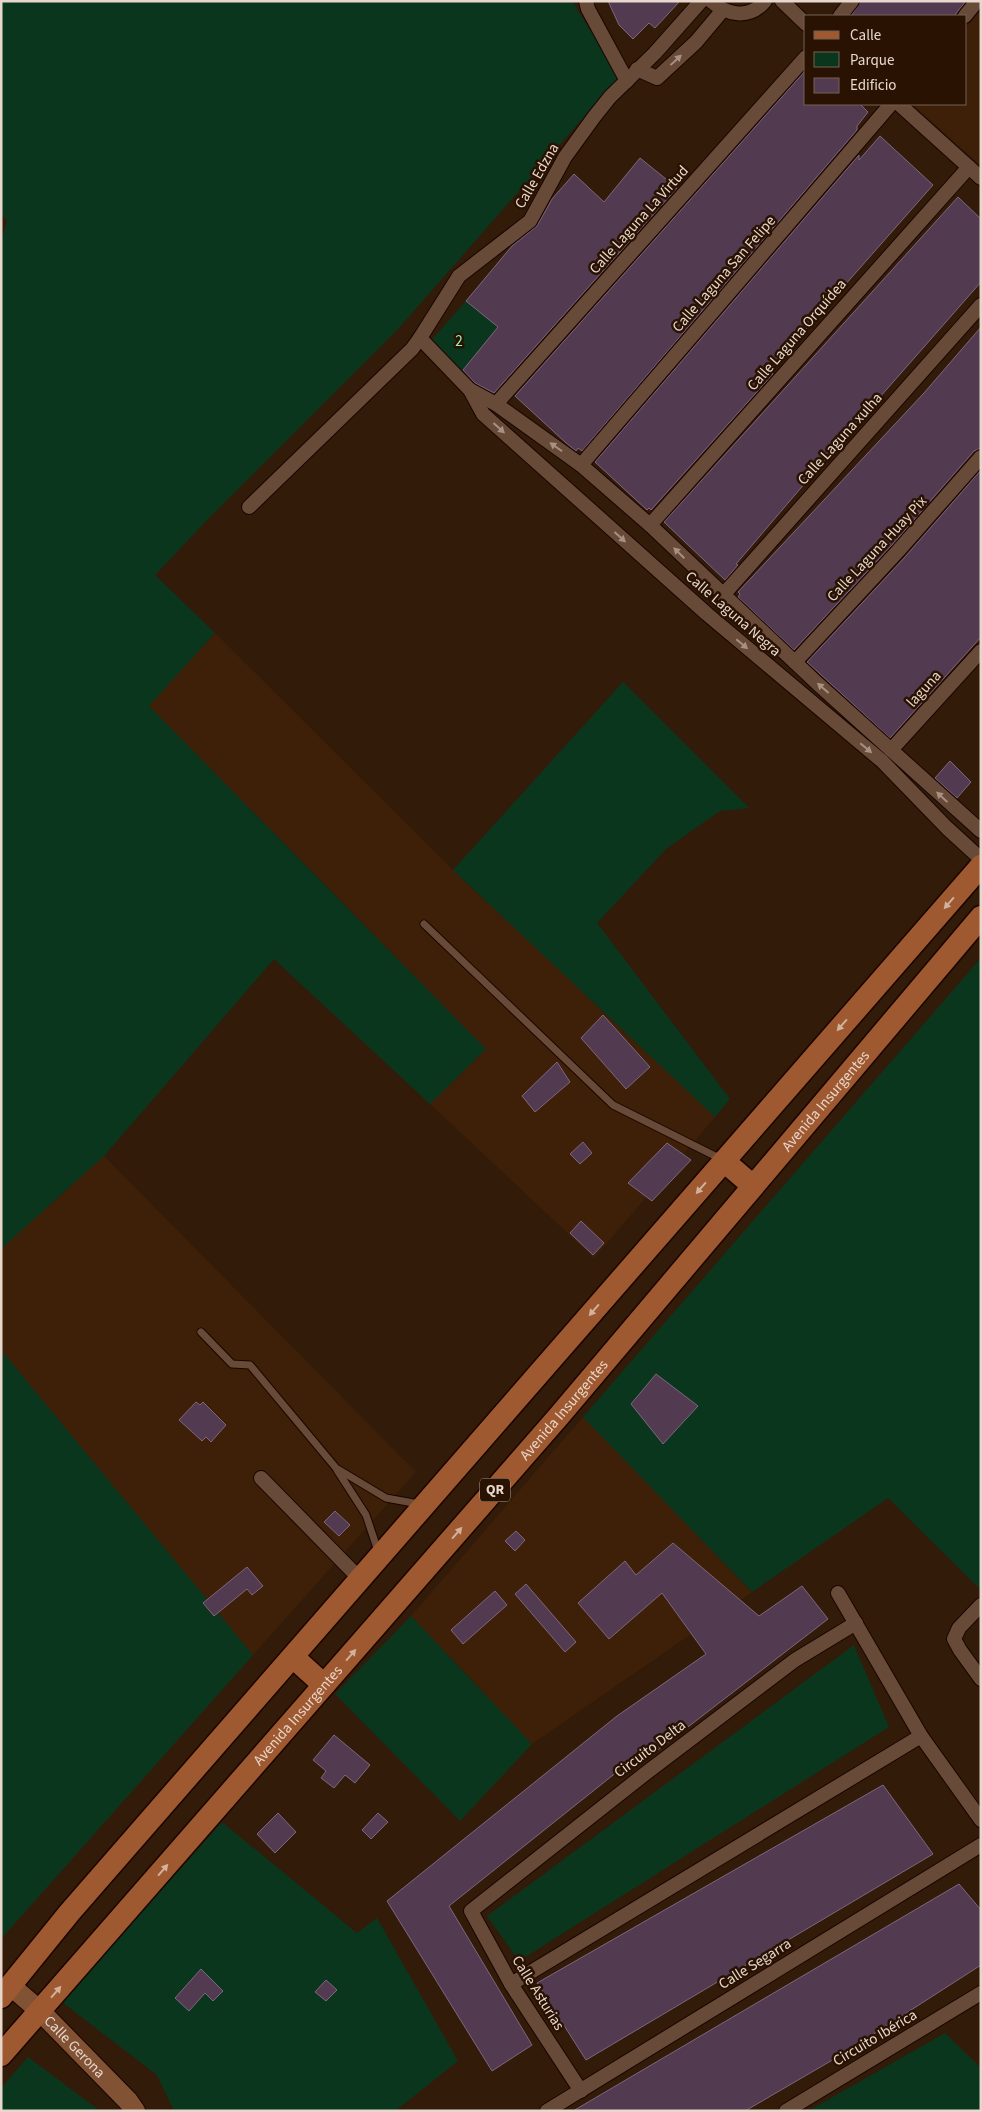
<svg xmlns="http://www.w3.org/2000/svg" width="982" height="2112" viewBox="0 0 982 2112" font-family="'Source Sans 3',sans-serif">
	<rect width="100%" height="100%" fill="#331b09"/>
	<g fill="#3e2008">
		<path d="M 981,10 L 981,166 L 912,104 L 966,104 L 966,28 Z"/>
		<path d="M 215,633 L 453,870 L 715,1117 L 594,1258 L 430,1104 L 486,1049 L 149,706 Z"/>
		<path d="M 104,1156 L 416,1472 L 253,1655 L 1,1350 L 1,1249 Z"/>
		<path d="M 583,1417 L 752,1592 L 532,1744 L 411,1616 Z"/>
	</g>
	<g fill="#0b361e">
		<path d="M 1,1 L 572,1 L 619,77 L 398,329 L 211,516 L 155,575 L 215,633 L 149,706 L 486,1049 L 430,1104 L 274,959 L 104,1156 L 1,1249 L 1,241 L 7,221 L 1,214 Z"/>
		<path d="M 466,301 L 498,327 L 461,372 L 429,343 Z"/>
		<path d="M 623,682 L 749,808 L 720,811 L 666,849 L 597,923 L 730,1099 L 715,1117 L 453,870 Z"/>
		<path d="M 981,958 L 981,1584 L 978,1587 L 888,1498 L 752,1592 L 583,1417 Z"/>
		<path d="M 1,1350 L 253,1655 L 1,1939 Z"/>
		<path d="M 411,1616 L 532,1744 L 460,1821 L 335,1694 Z"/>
		<path d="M 854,1645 L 889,1727 L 519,1961 L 487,1916 Z"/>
		<path d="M 222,1822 L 357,1933 L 377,1918 L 458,2061 L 395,2111 L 174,2111 L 157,2075 L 62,2002 Z"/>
		<path d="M 945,2033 L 981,2068 L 981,2111 L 808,2111 Z"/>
		<path d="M 28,2057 L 100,2111 L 1,2111 L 1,2088 Z"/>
	</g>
	<g fill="#523a51" stroke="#7f667e">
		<path d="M 608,1 L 680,1 L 655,28 L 649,23 L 633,39 L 619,25 Z"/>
		<path d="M 861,1 L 966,1 L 954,16 L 851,16 Z"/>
		<path d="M 806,70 L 806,104 L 860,104 L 868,112 L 857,126 L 857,130 L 582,451 L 578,448 L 576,451 L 565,442 L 515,396 Z"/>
		<path d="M 880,136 L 933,185 L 770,370 L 773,374 L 651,510 L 649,508 L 647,510 L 595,462 L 859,155 L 859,160 Z"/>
		<path d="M 640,158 L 677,188 L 494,393 L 475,383 L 463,370 L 498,327 L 466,301 L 512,246 L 537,226 L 552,199 L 574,174 L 604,202 Z"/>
		<path d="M 958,197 L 981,219 L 981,282 L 829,455 L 736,564 L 738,565 L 725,580 L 664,522 Z"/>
		<path d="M 981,327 L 981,448 L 974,451 L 892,545 L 794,650 L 738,597 L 740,594 L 738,592 L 924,393 Z"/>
		<path d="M 981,470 L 981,637 L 890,738 L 807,662 L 905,557 Z"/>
		<path d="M 950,761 L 971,782 L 957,798 L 935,778 Z"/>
		<path d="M 603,1015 L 650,1067 L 626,1089 L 581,1038 Z"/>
		<path d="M 557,1062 L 570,1082 L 535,1112 L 522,1096 Z"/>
		<path d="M 583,1142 L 592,1153 L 580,1164 L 570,1154 Z"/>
		<path d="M 667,1143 L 691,1160 L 652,1201 L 628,1183 Z"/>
		<path d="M 581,1221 L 604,1243 L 593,1255 L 570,1233 Z"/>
		<path d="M 656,1374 L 698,1406 L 663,1444 L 631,1404 Z"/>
		<path d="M 196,1402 L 200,1405 L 203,1402 L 226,1425 L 211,1442 L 206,1437 L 202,1441 L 179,1420 Z"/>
		<path d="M 335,1511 L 350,1525 L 339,1536 L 324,1522 Z"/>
		<path d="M 516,1531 L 525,1540 L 515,1551 L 505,1541 Z"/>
		<path d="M 673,1543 L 759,1616 L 802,1586 L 828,1619 L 658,1750 L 652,1744 L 449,1906 L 532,2045 L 492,2071 L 387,1901 L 617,1716 L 706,1654 L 662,1593 L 609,1639 L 578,1603 L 625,1561 L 636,1575 Z"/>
		<path d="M 247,1567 L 263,1586 L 252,1595 L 247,1589 L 214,1616 L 203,1603 Z"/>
		<path d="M 526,1584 L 576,1642 L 565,1652 L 515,1594 Z"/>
		<path d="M 495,1591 L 507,1605 L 463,1644 L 451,1630 Z"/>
		<path d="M 334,1735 L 370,1765 L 355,1783 L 345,1775 L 334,1788 L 321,1778 L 326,1771 L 313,1760 Z"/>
		<path d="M 883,1785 L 933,1854 L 586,2060 L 537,1983 Z"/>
		<path d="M 278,1813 L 296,1832 L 275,1853 L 257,1834 Z"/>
		<path d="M 378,1813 L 388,1822 L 371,1839 L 362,1830 Z"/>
		<path d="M 959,1884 L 981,1910 L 981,1965 L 841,2055 L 745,2111 L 573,2111 Z"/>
		<path d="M 201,1969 L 223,1991 L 213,2001 L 205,1993 L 189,2011 L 175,1998 Z"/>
		<path d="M 326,1980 L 337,1990 L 326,2001 L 315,1992 Z"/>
	</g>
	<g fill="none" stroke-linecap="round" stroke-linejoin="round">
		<defs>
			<g id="lane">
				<path d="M 424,924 L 613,1105 L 721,1159"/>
				<path d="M 201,1332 L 232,1364 L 250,1365 L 336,1468 L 386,1498 L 419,1504"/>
				<path d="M 337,1470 L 366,1515 L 378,1551"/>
			</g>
			<g id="street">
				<path d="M 586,1 L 588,9 L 627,81"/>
				<path d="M 711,1 C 727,15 749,20 765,1"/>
				<path d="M 782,1 L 806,24"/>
				<path d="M 840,16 L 852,1"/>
				<path d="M 965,16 L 977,1"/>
				<path d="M 637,69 L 657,78 L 696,42 L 722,11"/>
				<path d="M 899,104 L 981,178"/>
				<path d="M 420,338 L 470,390 L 483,414 L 707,614 L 882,761 L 947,828 L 981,859"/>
				<path d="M 470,390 L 496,404 L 581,465 L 650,525 L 818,684 L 981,831"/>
				<path d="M 496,404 L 806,57"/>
				<path d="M 581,465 L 891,104"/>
				<path d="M 249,507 L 412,349 L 420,338 L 459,276 L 530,221 L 565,157 L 594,117 L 610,97 L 655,53 L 701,1"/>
				<path d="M 650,525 L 969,167"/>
				<path d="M 723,595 L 981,305"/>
				<path d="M 795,662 L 898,551 L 981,457"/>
				<path d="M 891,750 L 981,651"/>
				<path d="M 261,1478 L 360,1579"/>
				<path d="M 838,1593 L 921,1736 L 981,1820"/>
				<path d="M 981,1605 L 959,1628 L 954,1639 L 960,1650 L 981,1679"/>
				<path d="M 511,1984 L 921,1736"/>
				<path d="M 581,2091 L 511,1984 L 471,1911 L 646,1773 L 795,1660 L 856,1623"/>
				<path d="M 547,2111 L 981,1845"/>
				<path d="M 786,2111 L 981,1993"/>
			</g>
			<g id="secondary">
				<path id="s1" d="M 11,1986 L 40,2011 L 128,2101 L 135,2111"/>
			</g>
			<g id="primary">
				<path d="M 724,1161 L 753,1186"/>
				<path d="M 293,1657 L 324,1685"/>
				<path d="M 1,1997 L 70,1912 L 981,866"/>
				<path id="s2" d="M 1,2055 L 559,1416 L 981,917"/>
			</g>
		</defs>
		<use href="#lane" stroke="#1a0500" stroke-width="9"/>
		<use href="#street" stroke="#1a0500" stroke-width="16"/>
		<use href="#secondary" stroke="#1a0500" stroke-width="22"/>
		<use href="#primary" stroke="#1a0500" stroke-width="25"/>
		<use href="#lane" stroke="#674b38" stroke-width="7"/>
		<use href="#street" stroke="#674b38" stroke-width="14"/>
		<use href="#secondary" stroke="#825234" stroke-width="20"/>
		<use href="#primary" stroke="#9e5930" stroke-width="22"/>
	</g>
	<defs><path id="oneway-solid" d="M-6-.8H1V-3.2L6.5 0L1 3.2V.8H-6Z" transform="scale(1.25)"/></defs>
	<g fill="#a89182">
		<use href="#oneway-solid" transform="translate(676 60) rotate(-43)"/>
		<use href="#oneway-solid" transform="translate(499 428) rotate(42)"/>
		<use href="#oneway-solid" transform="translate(556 447) rotate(-145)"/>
		<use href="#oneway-solid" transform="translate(620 537) rotate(42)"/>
		<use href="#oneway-solid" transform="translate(679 553) rotate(-136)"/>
		<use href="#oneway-solid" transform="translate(742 644) rotate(40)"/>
		<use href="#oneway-solid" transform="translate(823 688) rotate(-139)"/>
		<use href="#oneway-solid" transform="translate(866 748) rotate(40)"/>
		<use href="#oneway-solid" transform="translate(942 797) rotate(-137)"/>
	</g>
	<g fill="#d2b19d">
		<use href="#oneway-solid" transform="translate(949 903) rotate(131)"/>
		<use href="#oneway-solid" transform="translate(842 1025) rotate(131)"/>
		<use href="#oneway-solid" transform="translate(701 1188) rotate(131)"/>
		<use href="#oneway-solid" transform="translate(594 1310) rotate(131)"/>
		<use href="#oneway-solid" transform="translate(457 1533) rotate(-49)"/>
		<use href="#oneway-solid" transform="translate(351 1655) rotate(-49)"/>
		<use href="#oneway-solid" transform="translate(163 1870) rotate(-49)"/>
		<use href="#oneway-solid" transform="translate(56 1992) rotate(-49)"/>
	</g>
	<g text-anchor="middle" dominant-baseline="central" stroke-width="5" stroke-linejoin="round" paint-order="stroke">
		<rect fill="#291202" stroke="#af9c8f" stroke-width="1" x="480" y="1478.5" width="30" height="23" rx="4"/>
		<g font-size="14" font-weight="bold" fill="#e8d7cc">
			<text x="495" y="1490">QR</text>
		</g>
		<g font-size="15" fill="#e8d7cc" stroke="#291202">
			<text transform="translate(537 176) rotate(-60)">Calle Edzna</text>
			<text transform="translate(639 220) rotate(-48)">Calle Laguna La Virtud</text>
			<text transform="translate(724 274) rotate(-49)">Calle Laguna San Felipe</text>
			<text transform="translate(797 335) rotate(-49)">Calle Laguna Orquídea</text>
			<text transform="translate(840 439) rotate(-48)">Calle Laguna xulha</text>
			<text transform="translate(877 549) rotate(-47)">Calle Laguna Huay Pix</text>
			<text transform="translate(733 614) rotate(41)">Calle Laguna Negra</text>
			<text transform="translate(924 689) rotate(-48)">laguna</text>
			<text stroke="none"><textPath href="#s2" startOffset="1261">Avenida Insurgentes</textPath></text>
			<text stroke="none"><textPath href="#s2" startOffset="856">Avenida Insurgentes</textPath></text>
			<text stroke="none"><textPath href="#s2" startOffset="451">Avenida Insurgentes</textPath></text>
			<text transform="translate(650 1749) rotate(-37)">Circuito Delta</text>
			<text transform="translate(755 1964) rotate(-32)">Calle Segarra</text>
			<text transform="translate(538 1993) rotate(58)">Calle Asturias</text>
			<text transform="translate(875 2038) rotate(-31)">Circuito Ibérica</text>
			<text stroke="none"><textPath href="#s1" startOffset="88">Calle Gerona</textPath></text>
		</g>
		<g font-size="15" fill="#91f2b3" stroke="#291202">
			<text x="459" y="341">2</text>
		</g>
	</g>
	<rect width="982" height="2112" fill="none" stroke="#e8d7cc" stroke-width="5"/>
	<rect x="804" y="15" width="162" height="90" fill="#291202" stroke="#756153"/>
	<rect x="814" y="31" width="25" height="8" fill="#9e5930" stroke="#756153"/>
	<text x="850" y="40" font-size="15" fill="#e8d7cc">Calle</text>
	<rect x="814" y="52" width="25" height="15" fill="#0b361e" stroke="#756153"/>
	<text x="850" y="65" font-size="15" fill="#e8d7cc">Parque</text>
	<rect x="814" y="78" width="25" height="15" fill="#523a51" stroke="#756153"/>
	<text x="850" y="90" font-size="15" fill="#e8d7cc">Edificio</text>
</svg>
